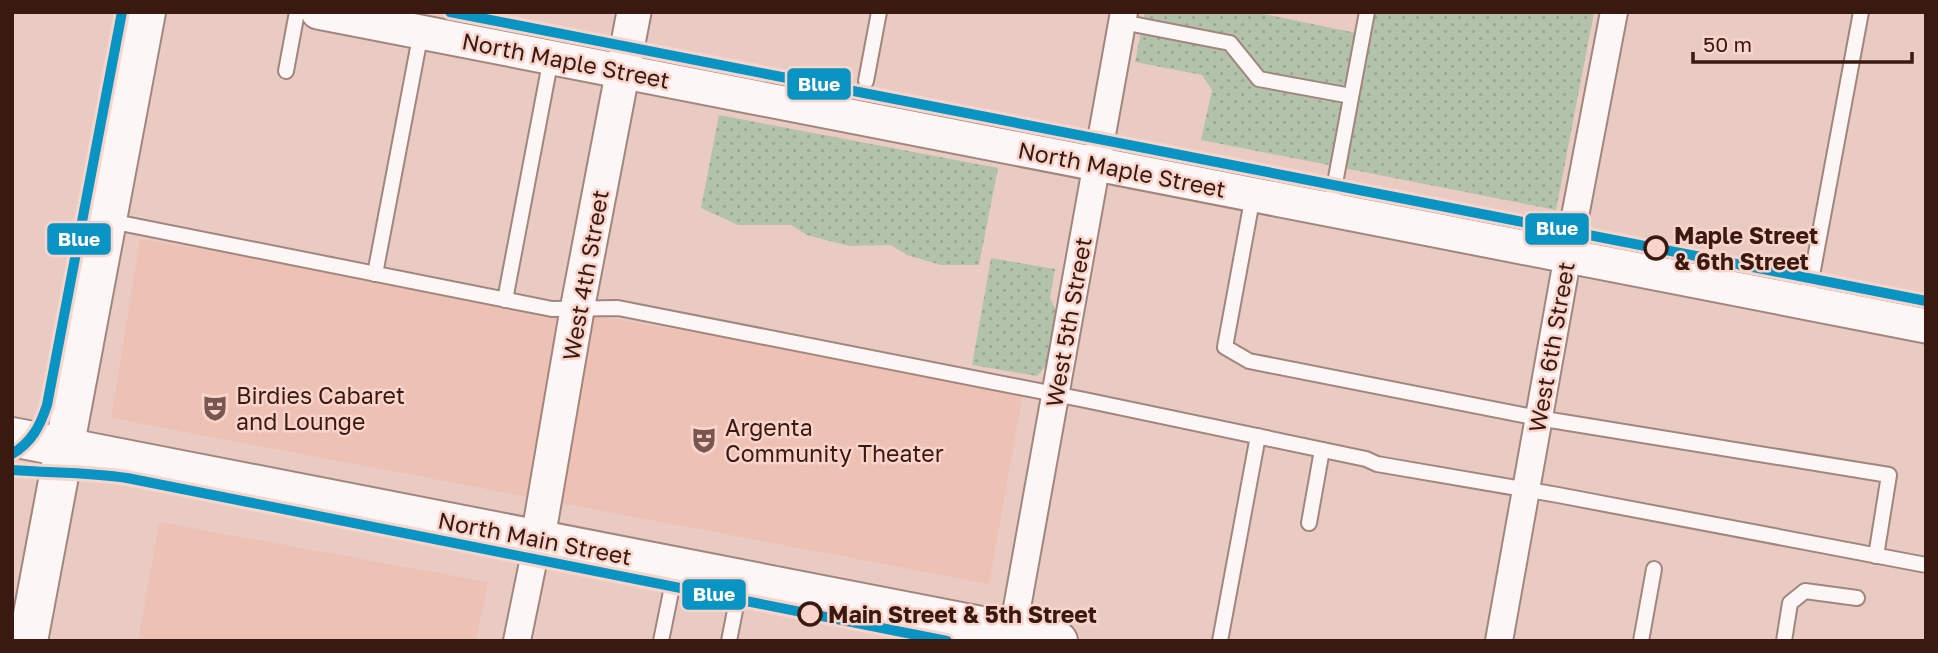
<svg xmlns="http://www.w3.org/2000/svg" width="1938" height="653" viewBox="0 0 1938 653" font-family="'Golos Text',sans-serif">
	<defs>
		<pattern id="park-dots" width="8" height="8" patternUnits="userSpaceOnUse" patternTransform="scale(1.75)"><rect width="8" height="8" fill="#b3c2ab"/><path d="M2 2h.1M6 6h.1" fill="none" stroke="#9ba692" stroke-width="1.8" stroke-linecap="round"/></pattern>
	</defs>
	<rect width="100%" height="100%" fill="#e9cbc3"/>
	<g fill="#eec1b5">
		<path d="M 140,239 L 1024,388 L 989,584 L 111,418 Z"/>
		<path d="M 159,522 L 488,582 L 476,641 L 138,641 Z"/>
	</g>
	<g fill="url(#park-dots)">
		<path d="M 1145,12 L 1254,12 L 1371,36 L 1376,12 L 1594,12 L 1556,210 L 1201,140 L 1212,90 L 1202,75 L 1135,62 Z"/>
		<path d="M 719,115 L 998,168 L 979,265 L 941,265 L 907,255 L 891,245 L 849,246 L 807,235 L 791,225 L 738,225 L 701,208 Z"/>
		<path d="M 991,258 L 1055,269 L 1050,298 L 1058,314 L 1049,362 L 1037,376 L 972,365 Z"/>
	</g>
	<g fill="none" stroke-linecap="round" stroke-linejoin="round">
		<defs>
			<g id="service">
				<path d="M 1122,22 L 1230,43 L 1259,79 L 1351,96"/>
				<path d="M 286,71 L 297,12"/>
				<path d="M 866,81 L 879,12"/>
				<path d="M 1253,195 L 1225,347 L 1249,361 L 1538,418 L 1889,475 L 1876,556"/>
				<path d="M 1330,210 L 1367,12"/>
				<path d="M 110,221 L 552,309 L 618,308 L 1085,400 L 1366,459 L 1377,464 L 1558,495 L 1926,565"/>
				<path d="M 375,274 L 421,32"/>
				<path d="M 505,300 L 551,58"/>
				<path d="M 1807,302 L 1861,12"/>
				<path d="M 1309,523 L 1322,450"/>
				<path d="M 661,641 L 676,567"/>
				<path d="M 729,641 L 741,580"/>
				<path d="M 1220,641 L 1258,436"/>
				<path d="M 1641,641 L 1654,569"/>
				<path d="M 1784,641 L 1790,603 L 1805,591 L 1857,598"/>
			</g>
			<g id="minor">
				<path d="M 517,641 L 538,538"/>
				<path d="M 1011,641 C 1049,431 1086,222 1124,12"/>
				<path d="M 1499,641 L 1572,232 L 1614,12"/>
			</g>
			<g id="tertiary">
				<path d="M 318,12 L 1926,326"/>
				<path d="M 538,538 L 577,310 L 634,12"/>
			</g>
			<path id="secondary" d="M 12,437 L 1058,641"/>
			<path id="primary" d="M 28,641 L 146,12"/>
		</defs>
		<use href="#service" stroke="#a2867e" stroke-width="18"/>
		<use href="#minor" stroke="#a2867e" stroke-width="30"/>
		<use href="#tertiary" stroke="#a2867e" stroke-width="37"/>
		<use href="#secondary" stroke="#a2867e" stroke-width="42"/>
		<use href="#primary" stroke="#a2867e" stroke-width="42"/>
		<use href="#service" stroke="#fcf7f6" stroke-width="14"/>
		<use href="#minor" stroke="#fcf7f6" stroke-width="26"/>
		<use href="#tertiary" stroke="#fcf7f6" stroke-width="33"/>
		<use href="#secondary" stroke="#fcf7f6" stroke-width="38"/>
		<use href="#primary" stroke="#fcf7f6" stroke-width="38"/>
		<defs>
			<g id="tram-1">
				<path d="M 450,12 L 1926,301"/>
				<path d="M 12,454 C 32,442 40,426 47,405 L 122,12"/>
				<path d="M 12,470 C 51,473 89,472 127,478 L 947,641"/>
			</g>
		</defs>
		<use href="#tram-1" stroke="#f9d4ca" stroke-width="16"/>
		<use href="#tram-1" stroke="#0994c4" stroke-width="10"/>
	</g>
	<defs>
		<symbol id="theatre-bare" viewBox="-9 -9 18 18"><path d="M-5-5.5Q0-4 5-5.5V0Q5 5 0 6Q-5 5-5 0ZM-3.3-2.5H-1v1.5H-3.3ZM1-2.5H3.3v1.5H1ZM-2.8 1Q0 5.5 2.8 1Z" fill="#77574f" stroke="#f9d4ca" stroke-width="2.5" paint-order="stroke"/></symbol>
	</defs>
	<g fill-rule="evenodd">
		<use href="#theatre-bare" x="196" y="389" width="38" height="38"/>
		<use href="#theatre-bare" x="685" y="421" width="38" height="38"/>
	</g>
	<g fill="#f9d4ca" stroke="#3a1911" stroke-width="3.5">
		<circle cx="1656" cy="248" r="11"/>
		<circle cx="810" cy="614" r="11"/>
	</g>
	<g text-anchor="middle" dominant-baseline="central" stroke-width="5" stroke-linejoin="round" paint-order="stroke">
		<g font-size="23" fill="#3a1911" stroke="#f9d4ca">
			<text transform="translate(566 60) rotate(11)">North Maple Street</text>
			<text transform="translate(1122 169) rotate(11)">North Maple Street</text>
			<text transform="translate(585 275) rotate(-80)">West 4th Street</text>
			<text transform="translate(1068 322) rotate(-80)">West 5th Street</text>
			<text transform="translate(1551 347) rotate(-80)">West 6th Street</text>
			<text transform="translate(535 538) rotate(11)">North Main Street</text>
		</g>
		<g font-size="23" font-weight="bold" fill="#3a1911" stroke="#f9d4ca" text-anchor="start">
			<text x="1674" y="235">Maple Street<tspan x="1674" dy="26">&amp; 6th Street</tspan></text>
			<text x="828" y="614">Main Street &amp; 5th Street</text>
		</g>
		<g font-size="23" fill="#3a1911" stroke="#f9d4ca" text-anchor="start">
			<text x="236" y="395">Birdies Cabaret<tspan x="236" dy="26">and Lounge</tspan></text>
			<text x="725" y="427">Argenta<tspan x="725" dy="26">Community Theater</tspan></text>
		</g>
	</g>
	<g stroke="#f9d4ca" stroke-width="2.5">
		<rect x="786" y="67" width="66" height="34" rx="7" fill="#0994c4"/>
		<rect x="1524" y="212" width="66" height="34" rx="7" fill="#0994c4"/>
		<rect x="46" y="222" width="66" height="34" rx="7" fill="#0994c4"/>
		<rect x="681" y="578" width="66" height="33" rx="7" fill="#0994c4"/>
	</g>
	<g font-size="19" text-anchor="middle" font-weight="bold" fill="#fff">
		<text x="819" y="91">Blue</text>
		<text x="1557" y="235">Blue</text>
		<text x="79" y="246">Blue</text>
		<text x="714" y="601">Blue</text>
	</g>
	<rect width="1938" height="653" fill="none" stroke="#3a1911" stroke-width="28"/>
	<path d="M1693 52v10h219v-10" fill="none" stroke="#3a1911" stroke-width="3.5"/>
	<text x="1703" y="52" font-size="21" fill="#3a1911" stroke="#f9d4ca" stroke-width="5" paint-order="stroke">50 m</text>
</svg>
